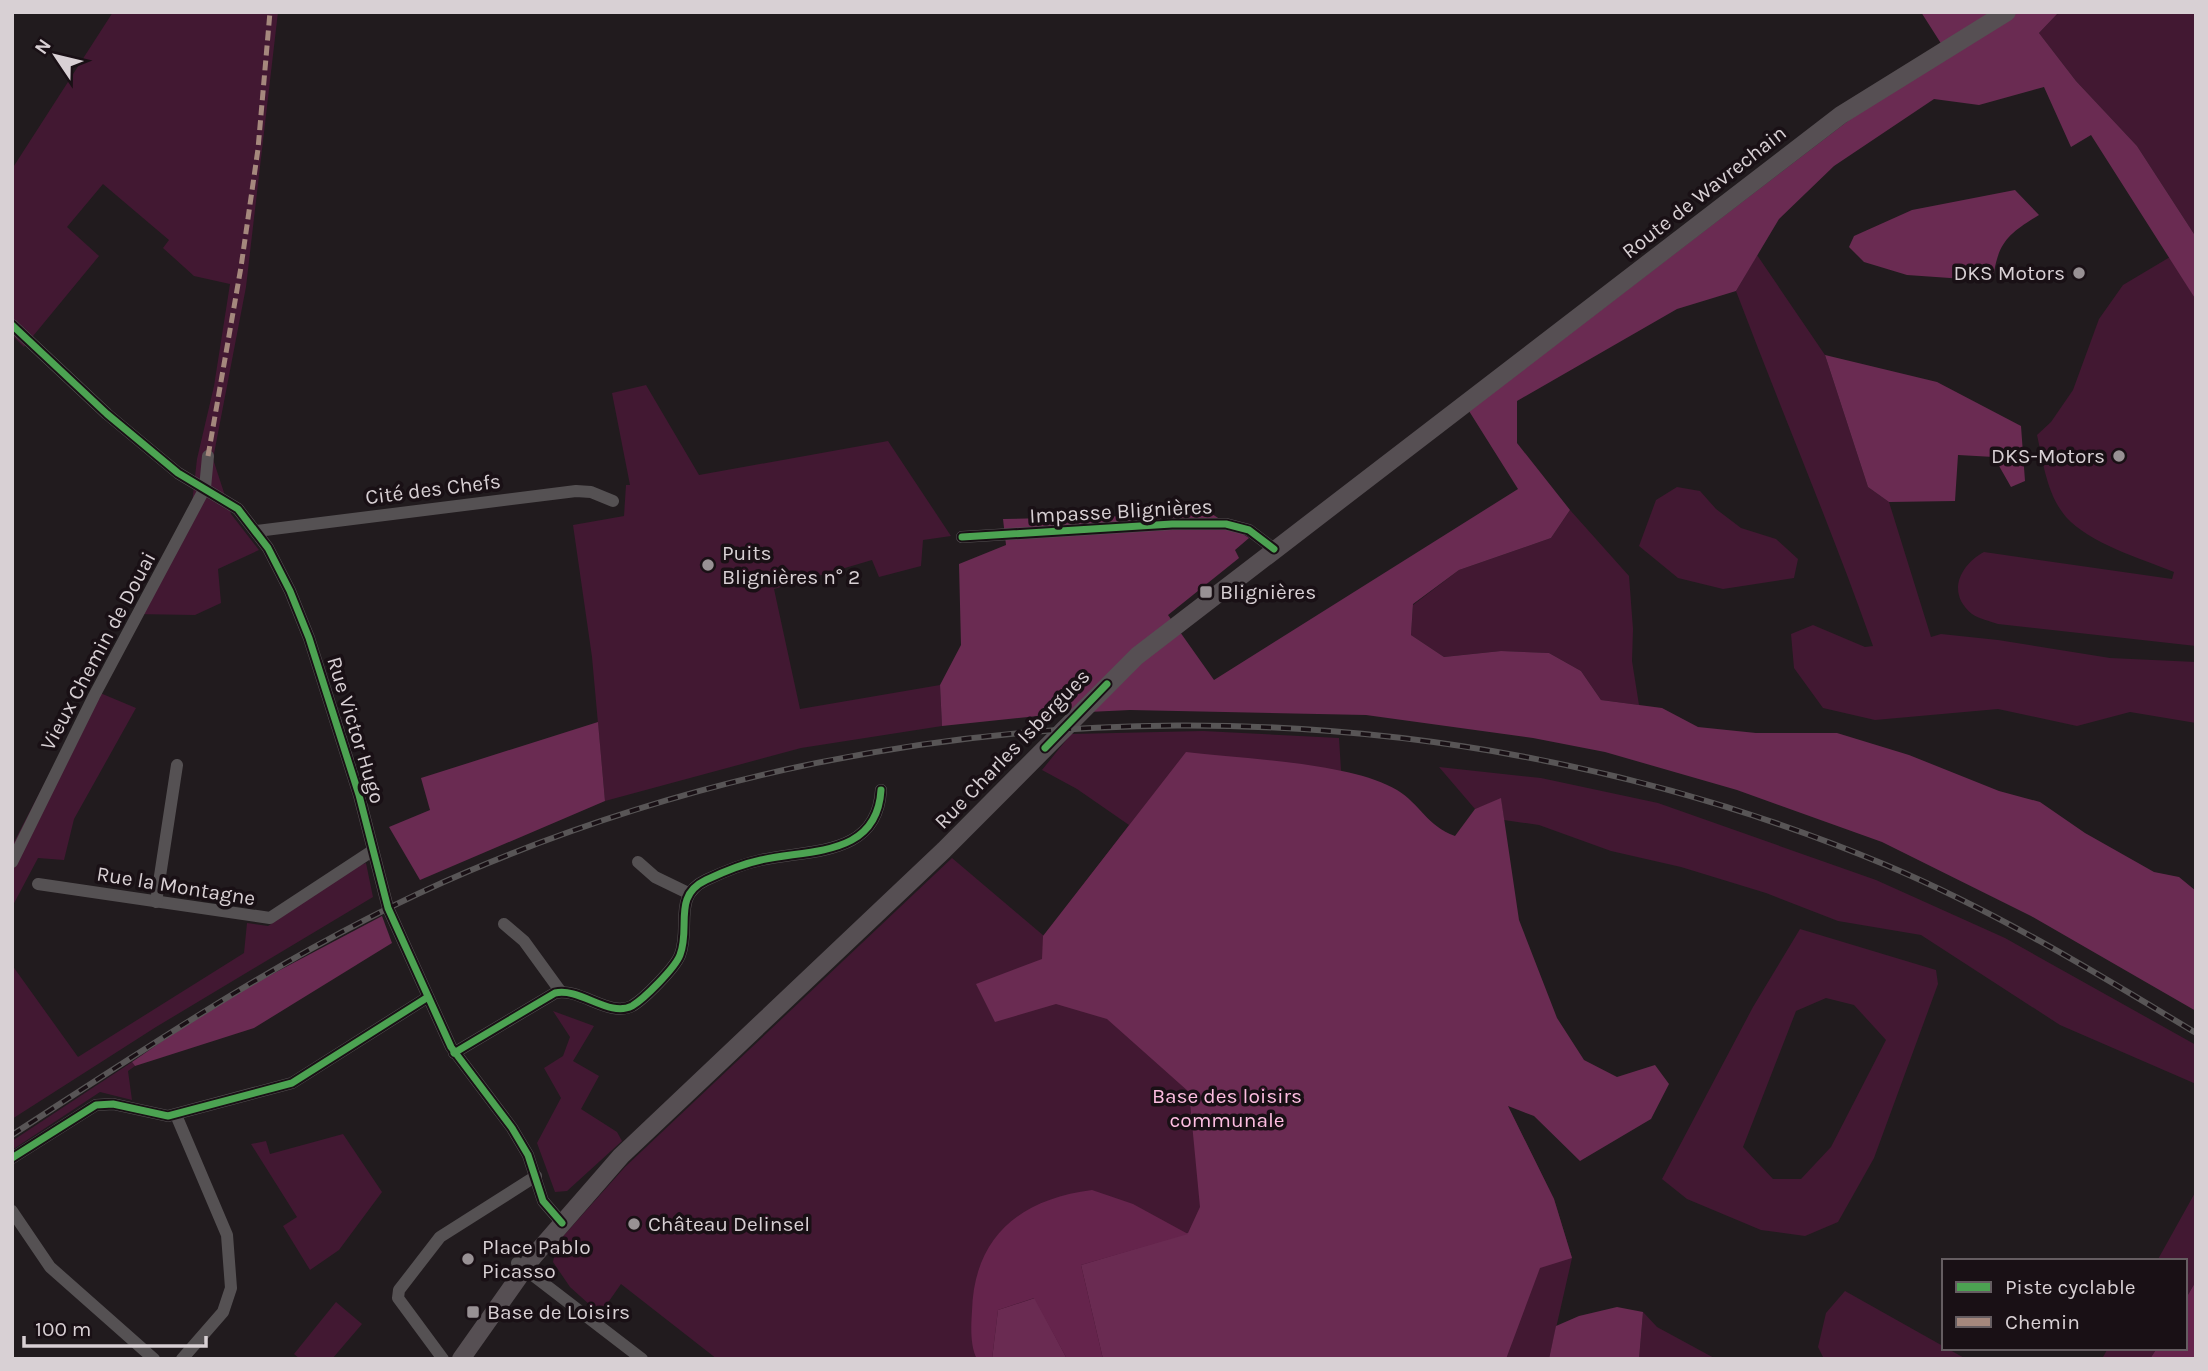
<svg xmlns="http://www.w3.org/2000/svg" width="2208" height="1371" viewBox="0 0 2208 1371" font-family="Karla,sans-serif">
	<rect width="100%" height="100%" fill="#211b1e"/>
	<g fill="#421832" fill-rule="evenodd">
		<path d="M 113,12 L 278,12 L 246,287 L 213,459 L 231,514 L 259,550 L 218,569 L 221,603 L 195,615 L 133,614 L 192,504 L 197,459 L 214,386 L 230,284 L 194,276 L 163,248 L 169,240 L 103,184 L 67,227 L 99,256 L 24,347 L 12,335 L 12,169 Z"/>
		<path d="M 2059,12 L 2196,12 L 2196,237 L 2137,146 L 2076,81 L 2039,33 Z"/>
		<path d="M 1757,255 L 1825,355 L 1868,487 L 1889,502 L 1931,637 L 1941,634 L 1998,640 L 2110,658 L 2196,662 L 2196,723 L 2130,712 L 2077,726 L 1998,709 L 1875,720 L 1823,708 L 1794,668 L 1791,634 L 1813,625 L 1865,647 L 1873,646 C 1831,527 1781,410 1736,291 Z"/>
		<path d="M 2170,257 L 2196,300 L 2196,646 L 1998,624 C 1990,621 1979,619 1972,614 C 1946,593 1960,565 1984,552 L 2172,579 L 2174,572 C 2142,559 2089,543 2066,517 C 2047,495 2043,462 2037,435 L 2051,422 L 2073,390 L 2099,319 L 2123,285 Z"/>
		<path d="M 646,385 L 699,475 L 888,441 L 951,536 L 923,540 L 921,566 L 879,577 L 872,560 L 774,589 L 800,709 L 940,685 L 942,726 L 801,748 L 605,801 L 592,657 L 573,525 L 624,516 L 626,485 L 630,485 L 612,393 Z"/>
		<path d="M 1677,487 L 1700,491 L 1716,509 L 1741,528 L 1776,539 L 1798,559 L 1794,578 L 1723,589 L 1678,578 L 1639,546 L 1656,500 Z"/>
		<path d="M 1570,510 L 1629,576 L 1633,629 L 1632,661 L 1639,705 L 1601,700 L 1581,671 L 1549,653 L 1501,651 L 1444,657 L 1411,635 L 1413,605 L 1459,570 L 1551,538 Z"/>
		<path d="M 93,690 L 136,708 L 74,819 L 64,860 L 38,858 L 12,907 L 12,846 Z"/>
		<path d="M 1203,731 L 1339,738 L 1341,770 L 1554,1199 L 1572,1258 L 1549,1359 L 717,1359 L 621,1284 L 600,1314 L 570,1287 L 553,1262 L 557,1243 L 625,1167 L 952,858 L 1044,936 L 1129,825 L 1077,789 L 1042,770 L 1071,734 Z"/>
		<path d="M 1439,767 L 1541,778 L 1658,803 L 1876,880 L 2005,938 L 2196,1045 L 2196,1084 L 2060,1025 L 1921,935 L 1838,921 L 1766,893 L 1681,867 L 1611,851 L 1539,825 L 1504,820 L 1501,799 L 1475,809 Z"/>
		<path d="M 366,863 L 373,897 L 156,1027 L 12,1119 L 12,965 L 78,1057 L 244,953 L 247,923 L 268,926 L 352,868 Z"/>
		<path d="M 1800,929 L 1936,970 L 1938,984 L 1874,1158 L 1838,1222 L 1805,1236 L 1761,1230 L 1687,1199 L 1662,1179 L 1753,1007 ZM 1826,998 L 1854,1005 L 1886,1040 L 1831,1147 L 1801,1179 L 1773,1179 L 1743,1147 L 1796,1011 Z"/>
		<path d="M 553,1011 L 594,1026 L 573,1061 L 599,1076 L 581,1109 L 617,1132 L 622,1141 L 567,1191 L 555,1192 L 537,1143 L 561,1098 L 544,1068 L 563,1056 L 570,1037 Z"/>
		<path d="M 132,1062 L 135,1066 L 128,1071 L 132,1100 L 100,1092 L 12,1150 L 12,1141 Z"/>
		<path d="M 343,1134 L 382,1192 L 339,1250 L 310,1270 L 283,1226 L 297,1217 L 251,1144 L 266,1141 L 270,1154 Z"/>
		<path d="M 2196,1191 L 2196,1281 L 2185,1300 L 2185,1261 L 2157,1261 Z"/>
		<path d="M 1845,1291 L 1966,1359 L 1824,1359 L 1818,1347 L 1826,1313 Z"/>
		<path d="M 336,1302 L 362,1324 L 332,1359 L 300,1359 L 294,1354 Z"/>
		<path d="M 1643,1312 L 1657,1327 L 1716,1359 L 1639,1359 Z"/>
		<path d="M 2108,1348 L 2157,1348 L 2150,1359 L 2102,1359 Z"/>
	</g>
	<g fill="#6a2b52">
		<path d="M 1921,12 L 2059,12 L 2039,33 L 2076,81 L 2137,146 L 2196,237 L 2196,300 L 2091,135 L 2071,147 L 2044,87 L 1979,105 L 1934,99 L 1834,166 L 1779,219 L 1736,291 L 1677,309 L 1517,401 L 1517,443 L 1570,510 L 1551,538 L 1459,570 L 1413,604 L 1411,635 L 1444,657 L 1501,651 L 1549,653 L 1581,671 L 1601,700 L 1662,708 L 1698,727 L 1756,733 L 1837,733 L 1909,755 L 1999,791 L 2040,802 L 2085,833 L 2154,872 L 2179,877 L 2196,891 L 2196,1011 L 2031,916 L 1882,842 L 1737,790 L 1605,752 L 1533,738 L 1366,715 L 1130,710 L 1067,713 L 942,726 L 940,685 L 961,645 L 959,564 L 1006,545 L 1003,519 L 1212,514 L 1249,538 L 1235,550 L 1239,558 L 1168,615 L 1214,680 L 1518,489 L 1469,411 L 1878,98 L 1949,56 Z"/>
		<path d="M 2015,190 L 2039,215 C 2008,234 1997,243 1993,281 L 1907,275 L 1864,262 L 1849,247 L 1854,236 L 1912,210 Z"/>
		<path d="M 1825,355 L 1937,382 L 2021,426 L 2025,481 L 2011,487 L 1994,457 L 1958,455 L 1955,501 L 1889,502 L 1868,487 Z"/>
		<path d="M 598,722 L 605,801 L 420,880 L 389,827 L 430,810 L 421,778 Z"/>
		<path d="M 1186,752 C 1242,759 1350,762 1397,790 C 1420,804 1427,826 1455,836 L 1475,809 L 1501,798 L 1519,920 L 1557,1018 L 1584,1060 L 1617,1077 L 1655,1065 L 1669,1084 L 1651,1119 L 1580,1161 L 1534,1116 L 1508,1106 L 1554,1199 L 1572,1258 L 1540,1268 L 1506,1359 L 1103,1359 L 1081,1265 L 1188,1233 L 1200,1207 L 1189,1092 L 1107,1019 L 1056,1004 L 995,1022 L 976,984 L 1042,959 L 1043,936 Z"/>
		<path d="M 382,916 L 392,943 L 254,1028 L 135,1066 L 132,1062 L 216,1004 Z"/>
		<path d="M 1035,1298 L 1067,1359 L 992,1359 L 998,1310 Z"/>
		<path d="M 1617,1307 L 1643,1312 L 1639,1359 L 1549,1359 L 1556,1326 L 1579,1316 Z"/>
	</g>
	<g fill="#65244c">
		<path d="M 1092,1190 L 1133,1204 L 1188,1234 L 1081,1265 L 1103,1359 L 1067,1359 L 1034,1298 L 998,1310 L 992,1359 L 977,1359 C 970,1346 971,1326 972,1311 C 974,1236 1021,1199 1092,1190 Z"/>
		<path d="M 2196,1281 L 2196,1359 L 2150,1359 L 2157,1348 L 2185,1348 L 2185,1300 Z"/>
	</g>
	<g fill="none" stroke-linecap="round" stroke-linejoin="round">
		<g stroke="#555153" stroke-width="12">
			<path d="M 12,325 L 107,414 L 178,473 L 238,509 L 268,548 L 290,591 L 309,638 L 359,795 L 388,908 L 451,1047 L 512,1128 L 528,1155 L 543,1201 L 562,1223"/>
			<path d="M 257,531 L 576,491 L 591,492 L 613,501"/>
			<path d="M 962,537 L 1172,524 L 1226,524 L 1249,530 L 1274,549"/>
			<path d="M 12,862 L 94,696 L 205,488 L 208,456"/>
			<path d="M 638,862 L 655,877 L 688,893"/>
			<path d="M 38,884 L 270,918 L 372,851"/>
			<path d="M 156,902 L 177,765"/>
			<path d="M 504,924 L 524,941 L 561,992"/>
			<path d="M 454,1053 L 555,993 C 580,987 609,1018 632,1006 C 644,999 675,968 680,955 C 691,927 672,896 706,880 C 723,872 742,864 761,860 C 810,849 877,857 881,790"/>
			<path d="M 176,1115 L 227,1235 L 231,1288 L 223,1312 L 182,1359"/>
			<path d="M 12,1158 L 96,1105 L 113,1104 L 168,1116 L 292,1083 L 428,997"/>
			<path d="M 12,1211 L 50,1267 L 154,1359"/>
			<path d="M 517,1263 L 642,1359"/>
			<path d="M 443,1359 L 398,1298 L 399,1290 L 440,1237 L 536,1176"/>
		</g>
		<path stroke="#564f53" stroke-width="18" d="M 461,1359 L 533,1257 L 621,1156 L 944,850 L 1137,656 L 1841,115 L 2007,12"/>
		<defs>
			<path id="rail" d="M 12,1135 C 160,1039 306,940 469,871 C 919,680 1435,676 1886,865 C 1995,911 2095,972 2196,1033"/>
		</defs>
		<use href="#rail" stroke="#585556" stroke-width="6"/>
		<use href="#rail" stroke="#191015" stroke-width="3.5" stroke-dasharray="10" stroke-linecap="butt"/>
		<path stroke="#a5887d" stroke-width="5" stroke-dasharray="10 5" stroke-linecap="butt" d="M 208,456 L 241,267 L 258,149 L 270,12"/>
		<defs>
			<g id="cycleway">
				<path d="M 12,325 L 107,414 L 178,473 L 238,509 L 268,548 L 290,591 L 309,638 L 359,795 L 388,908 L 451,1047 L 512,1128 L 528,1155 L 543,1201 L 562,1223"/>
				<path d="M 962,537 L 1172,524 L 1226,524 L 1249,530 L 1274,549"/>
				<path d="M 1045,748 L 1107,684"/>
				<path d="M 454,1053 L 555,993 C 580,987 609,1018 632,1006 C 644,999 675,968 680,955 C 691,927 672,896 706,880 C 723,872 742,864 761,860 C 810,849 877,857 881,790"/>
				<path d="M 12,1158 L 96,1105 L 113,1104 L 168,1116 L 292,1083 L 428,997"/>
			</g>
		</defs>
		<use href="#cycleway" stroke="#191015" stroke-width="11"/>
		<use href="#cycleway" stroke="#4ca352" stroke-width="7"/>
	</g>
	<g fill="#989194" stroke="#191015" stroke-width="2.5">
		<circle cx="2079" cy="273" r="7"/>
		<circle cx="2119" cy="456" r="7"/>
		<circle cx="708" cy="565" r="7"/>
		<rect x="1199" y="585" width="14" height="14" rx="3.5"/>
		<circle cx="634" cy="1224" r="7"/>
		<circle cx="468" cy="1259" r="7"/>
		<rect x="466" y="1305" width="14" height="14" rx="3.5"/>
	</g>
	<g text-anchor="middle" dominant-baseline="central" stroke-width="7" stroke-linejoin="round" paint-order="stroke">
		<g font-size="21" fill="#d8d0d4" stroke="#191015">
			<text transform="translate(1704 192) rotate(-38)">Route de Wavrechain</text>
			<text transform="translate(433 489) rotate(-7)">Cité des Chefs</text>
			<text transform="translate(1121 511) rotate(-3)">Impasse Blignières</text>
			<text transform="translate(98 651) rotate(-62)">Vieux Chemin de Douai</text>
			<text transform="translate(356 730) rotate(73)">Rue Victor Hugo</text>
			<text transform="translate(1012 749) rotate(-46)">Rue Charles Isbergues</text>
			<text transform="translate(176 886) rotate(9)">Rue la Montagne</text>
		</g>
		<g font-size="21" fill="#d8d0d4" stroke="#191015" text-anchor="start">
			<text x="2065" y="273" text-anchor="end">DKS Motors</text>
			<text x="2105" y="456" text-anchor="end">DKS-Motors</text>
			<text x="722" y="553">Puits<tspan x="722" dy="24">Blignières n° 2</tspan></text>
			<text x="1220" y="592">Blignières</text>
			<text x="648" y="1224">Château Delinsel</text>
			<text x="482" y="1247">Place Pablo<tspan x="482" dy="24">Picasso</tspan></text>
			<text x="487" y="1312">Base de Loisirs</text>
		</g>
		<g font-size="21" fill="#febee1" stroke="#191015">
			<text x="1227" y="1096">Base des loisirs<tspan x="1227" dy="24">communale</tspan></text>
		</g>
	</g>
	<rect width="2208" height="1371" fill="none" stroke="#d8d0d4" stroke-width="28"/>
	<rect x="1942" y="1259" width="245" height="91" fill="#191015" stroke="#655d61" stroke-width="2"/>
	<rect x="1956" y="1282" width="35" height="10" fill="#4ca352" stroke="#655d61" stroke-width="2"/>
	<text x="2005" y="1294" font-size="21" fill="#d8d0d4">Piste cyclable</text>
	<rect x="1956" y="1317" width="35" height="10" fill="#a5887d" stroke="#655d61" stroke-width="2"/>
	<text x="2005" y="1329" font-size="21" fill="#d8d0d4">Chemin</text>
	<g transform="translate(56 56) rotate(305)" stroke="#191015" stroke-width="5" paint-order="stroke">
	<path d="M0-5L12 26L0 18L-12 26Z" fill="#d8d0d4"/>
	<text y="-10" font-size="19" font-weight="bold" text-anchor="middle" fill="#d8d0d4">N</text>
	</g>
	<path d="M24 1336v10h182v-10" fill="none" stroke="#d8d0d4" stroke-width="3.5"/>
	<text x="35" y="1336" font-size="21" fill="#d8d0d4" stroke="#191015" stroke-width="5" paint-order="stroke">100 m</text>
</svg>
